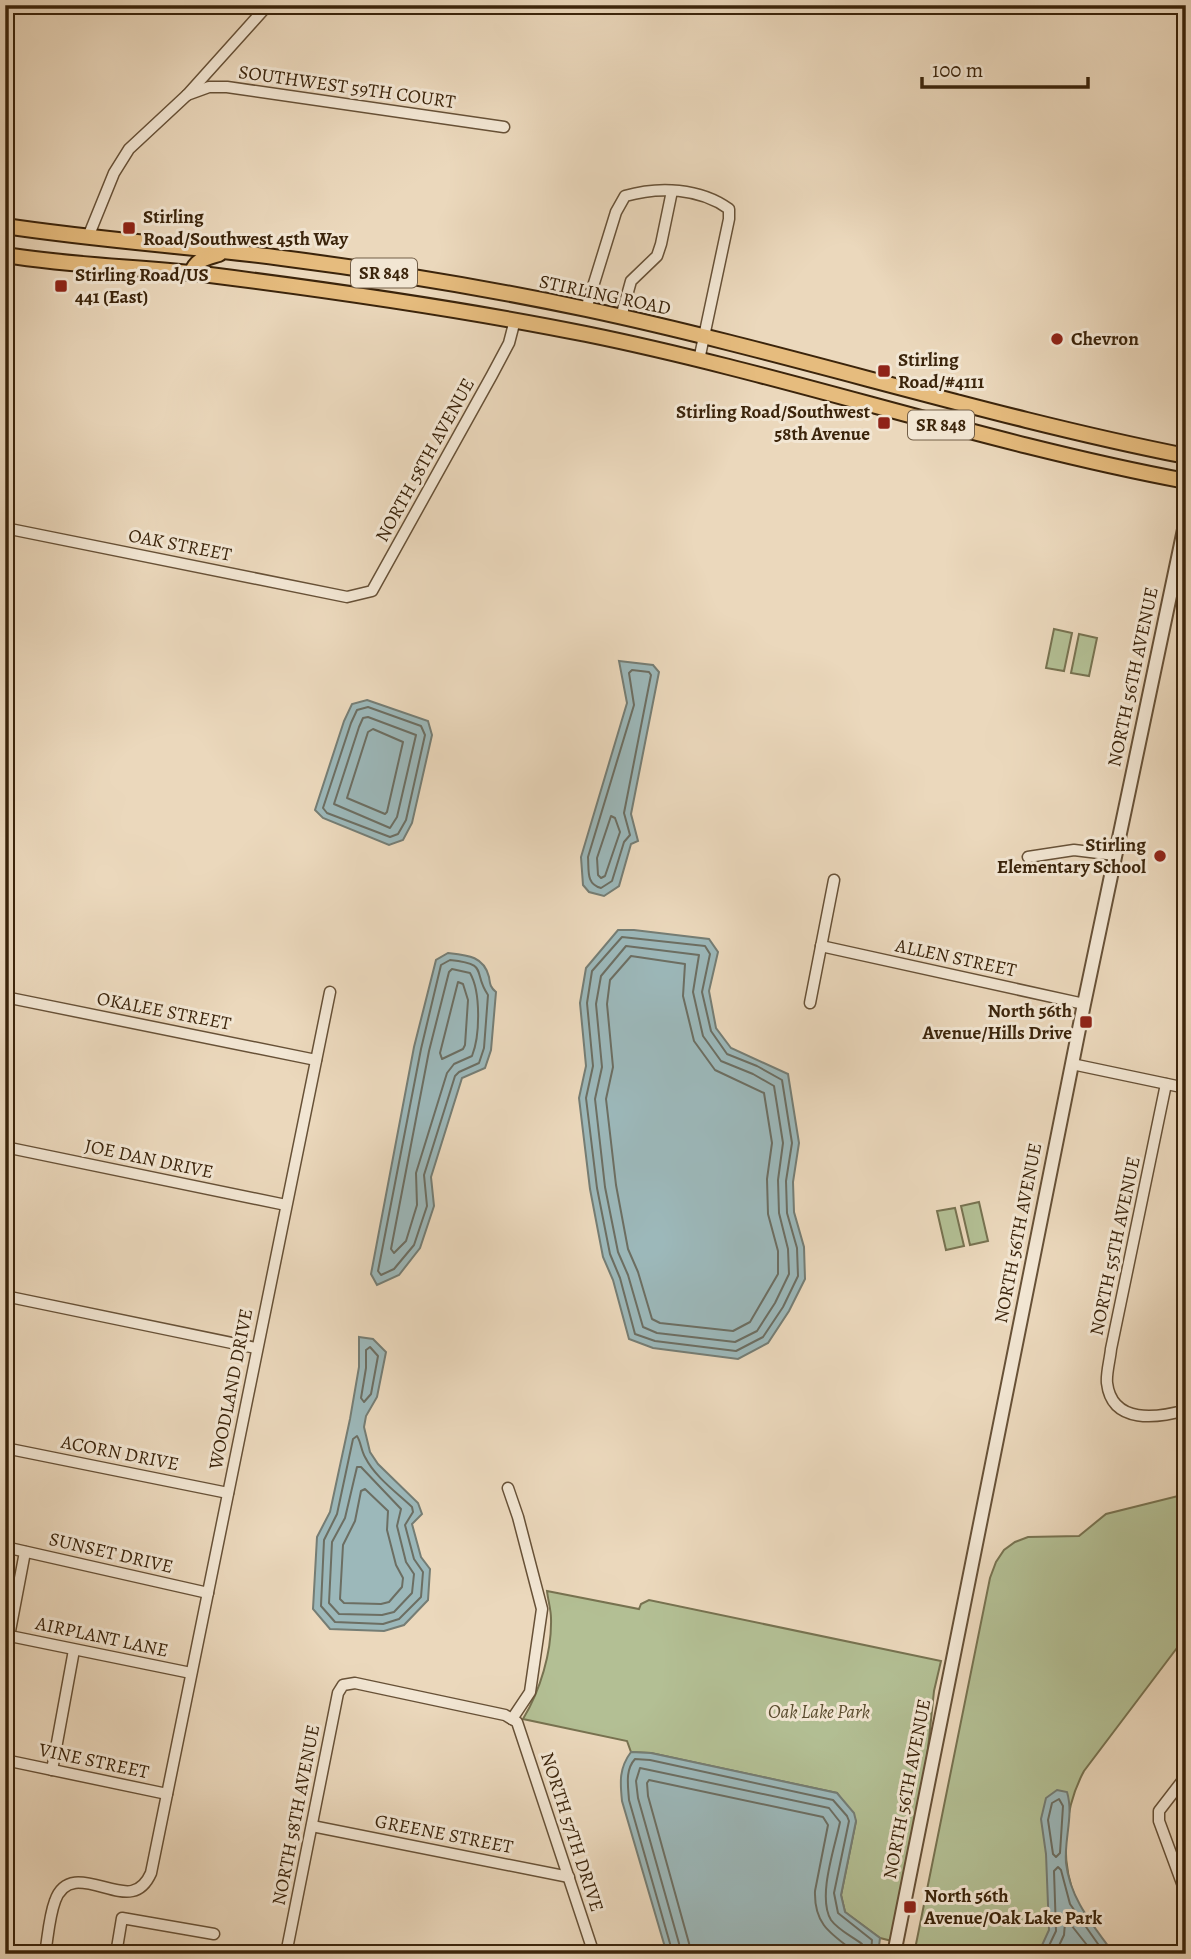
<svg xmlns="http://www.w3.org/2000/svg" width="1191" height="1959" viewBox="0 0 1191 1959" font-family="Alegreya,serif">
	<rect width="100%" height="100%" fill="#ebd8bc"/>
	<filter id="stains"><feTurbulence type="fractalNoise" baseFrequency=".00286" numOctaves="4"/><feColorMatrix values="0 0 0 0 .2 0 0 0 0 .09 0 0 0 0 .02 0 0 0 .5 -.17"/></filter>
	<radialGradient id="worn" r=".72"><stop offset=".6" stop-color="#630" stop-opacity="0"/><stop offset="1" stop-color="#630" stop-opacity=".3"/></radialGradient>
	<g fill="#b3bf94" stroke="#777250" stroke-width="2">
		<path d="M 1054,629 L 1072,633 L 1064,671 L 1046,668 Z"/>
		<path d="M 1079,634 L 1097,638 L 1089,676 L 1071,673 Z"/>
		<path d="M 979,1202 L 988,1241 L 970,1245 L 961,1206 Z"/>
		<path d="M 955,1208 L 964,1246 L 946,1250 L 937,1211 Z"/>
		<path d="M 1186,1494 L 1186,1636 L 1084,1771 C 1064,1808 1059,1860 1076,1899 C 1083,1919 1101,1937 1114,1954 L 914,1954 L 990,1578 L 996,1562 L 1004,1550 L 1015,1542 L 1028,1537 L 1079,1536 L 1106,1514 Z"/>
		<path d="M 547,1591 L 639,1609 L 641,1604 L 649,1600 L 941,1661 L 934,1691 L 926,1768 L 892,1941 L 880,1938 L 845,1912 L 841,1895 L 856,1821 L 837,1793 L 651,1753 L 631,1752 L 627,1741 L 523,1719 C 540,1691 552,1652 551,1618 C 551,1610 548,1600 547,1591 Z"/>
	</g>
	<g fill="#9cb8ba" stroke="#757d74" stroke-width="2">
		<path d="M 619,661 L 653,665 L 659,672 L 631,814 L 638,841 L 631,844 L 619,886 L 604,896 L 589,892 L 583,885 L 581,857 L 627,703 Z"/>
		<path d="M 367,700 L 428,721 L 432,735 L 412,823 L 403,840 L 389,845 L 323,818 L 315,810 L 344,721 L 352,704 Z"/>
		<path d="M 618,930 L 634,930 L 709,939 L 718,952 L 709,991 L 716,1028 L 731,1048 L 788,1074 L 799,1143 L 793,1182 L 794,1212 L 804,1247 L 805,1279 L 789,1311 L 768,1343 L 738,1359 L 653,1348 L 629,1339 L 613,1280 L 603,1257 L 590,1189 L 579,1098 L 586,1066 L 580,1003 L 586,968 Z"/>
		<path d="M 448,953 C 467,955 484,956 489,977 C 490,984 490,987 496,992 L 491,1050 L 485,1068 L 462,1078 L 431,1177 L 434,1206 L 420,1248 L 399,1275 L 377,1285 L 371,1274 L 414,1047 L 436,960 Z"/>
		<path d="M 359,1337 L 373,1339 L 386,1352 L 377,1397 L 366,1416 L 364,1427 L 370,1452 L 378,1464 L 418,1503 L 422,1514 L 412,1524 L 421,1557 L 430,1569 L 428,1600 L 404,1625 L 384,1631 L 330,1629 L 313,1609 L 317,1537 L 330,1512 L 350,1419 L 359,1367 Z"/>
		<path d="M 631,1752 L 651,1753 L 837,1793 L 854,1813 L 856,1821 L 841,1895 L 845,1912 L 880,1938 L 878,1954 L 667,1954 L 622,1801 C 620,1782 619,1768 631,1752 Z"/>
		<path d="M 1057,1790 L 1067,1792 C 1074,1815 1064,1839 1066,1863 C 1070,1899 1093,1925 1114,1954 L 1038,1954 L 1049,1930 L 1046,1854 L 1041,1819 L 1046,1798 Z"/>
	</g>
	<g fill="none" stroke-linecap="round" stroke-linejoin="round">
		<g stroke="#6c6e62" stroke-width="2">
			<path d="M 632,670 L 649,672 L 651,675 L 624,813 L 630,835 L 624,842 L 612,881 L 601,888 C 586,884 589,871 588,857 L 634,705 L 629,673 Z"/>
			<path d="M 368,707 L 421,726 L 425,735 L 406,820 L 398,834 L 390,837 L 327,813 L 323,808 L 351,723 L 357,710 Z"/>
			<path d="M 368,717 L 416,735 L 397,817 L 390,828 L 334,804 L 359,727 L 363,718 Z"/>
			<path d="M 373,729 L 403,742 L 387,812 L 385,814 L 347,798 L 368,732 Z"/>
			<path d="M 611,816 L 615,818 L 620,832 L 605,876 L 601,878 L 598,875 L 597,858 Z"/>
			<path d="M 622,937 L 705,946 L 710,954 L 702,992 L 711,1031 L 727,1054 L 757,1066 L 782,1080 L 792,1143 L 786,1181 L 787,1213 L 797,1248 L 798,1276 L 783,1307 L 763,1337 L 736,1351 L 655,1341 L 635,1334 L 620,1278 L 610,1254 L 597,1188 L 586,1098 L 593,1066 L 587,1003 L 592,971 Z"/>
			<path d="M 626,946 L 699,955 L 693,992 L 703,1036 L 721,1061 L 753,1074 L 774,1086 L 783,1143 L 778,1180 L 779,1213 L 788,1249 L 789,1274 L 775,1303 L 757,1331 L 735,1342 L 657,1333 L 643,1327 L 628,1275 L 618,1252 L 605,1187 L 595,1099 L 602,1067 L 596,1004 L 601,976 Z"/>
			<path d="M 631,956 L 685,964 L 683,996 L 694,1041 L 715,1070 L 764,1093 L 772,1143 L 767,1179 L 768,1214 L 778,1251 L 778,1274 L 750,1322 L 733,1331 L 660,1323 L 652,1319 L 638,1272 L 628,1249 L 616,1185 L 606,1099 L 613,1067 L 607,1004 L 610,980 Z"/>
			<path d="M 450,960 C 490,964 472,972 488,995 L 484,1048 L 479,1063 L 459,1072 L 455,1076 L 424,1175 L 427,1206 L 414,1245 L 394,1269 L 381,1275 L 378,1271 L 421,1049 L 441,965 Z"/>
			<path d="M 452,969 L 470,973 C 481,992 480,1036 472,1056 L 454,1064 L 447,1073 L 416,1173 L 417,1205 L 406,1241 L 394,1253 L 391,1249 L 429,1051 L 449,972 Z"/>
			<path d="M 458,982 L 463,984 L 468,1000 L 465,1045 L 463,1049 L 442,1059 L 440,1053 Z"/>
			<path d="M 370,1347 L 378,1356 L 371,1394 L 364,1402 L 361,1398 L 366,1368 L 366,1350 Z"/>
			<path d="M 357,1436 C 361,1442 361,1450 365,1457 C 375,1477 396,1492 412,1507 L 413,1512 L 405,1525 L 414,1559 L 423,1572 L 421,1597 L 399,1619 L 383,1624 L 335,1622 L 321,1606 L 324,1540 L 337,1514 L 353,1439 Z"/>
			<path d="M 357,1467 L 361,1467 L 401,1509 L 397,1526 L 406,1562 L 414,1574 L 412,1593 L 394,1612 L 382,1615 L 339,1614 L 329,1603 L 332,1542 L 345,1518 Z"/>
			<path d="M 365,1489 L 388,1511 L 387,1530 L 396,1565 L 403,1578 L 402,1587 L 389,1602 L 381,1604 L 344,1603 L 340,1599 L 343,1545 L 355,1521 L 361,1491 Z"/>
			<path d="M 1059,1799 L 1063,1806 L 1060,1853 L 1056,1857 L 1053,1854 L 1048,1820 L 1052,1803 Z"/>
			<path d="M 673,1954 L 629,1800 C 628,1785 625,1770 635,1759 L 650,1760 L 833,1800 L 847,1816 L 849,1821 L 834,1893 L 838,1913 L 872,1940 L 871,1954"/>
			<path d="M 682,1954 L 638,1798 L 636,1781 L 640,1768 L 829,1808 L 840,1822 C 835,1847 817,1897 831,1920 C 838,1930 853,1937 862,1944 L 863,1954"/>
			<path d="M 692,1954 L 648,1796 L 647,1783 L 649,1780 L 823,1817 L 828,1825 L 815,1891 C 814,1922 828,1932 851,1949 L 852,1954"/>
			<path d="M 1045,1954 L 1056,1931 L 1054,1871 L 1058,1867 L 1061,1870 L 1070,1904 L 1105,1954"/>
			<path d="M 1055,1954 L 1064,1935 L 1065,1923 L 1068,1921 L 1094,1954"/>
		</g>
		<defs>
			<g id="minor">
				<path d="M 187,95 L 209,87 L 227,87 L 504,127"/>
				<path d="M 88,237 L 114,173 L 129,149 L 187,95 L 268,5"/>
				<path d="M 586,309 L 616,212 L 625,196 C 659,186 700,188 729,209 L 729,219 L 699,360"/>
				<path d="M 621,317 L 631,281 L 657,256 L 661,244 L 672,191"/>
				<path d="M 5,528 L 347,597 L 372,591 L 492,375 L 509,343 L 515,320"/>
				<path d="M 1028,857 L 1074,850 L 1115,855"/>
				<path d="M 821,946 L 1084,1004"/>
				<path d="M 5,997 L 316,1060"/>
				<path d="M 810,1003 L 834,880"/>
				<path d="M 1072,1064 L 1186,1088"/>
				<path d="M 1166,1084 L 1111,1349 C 1110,1360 1106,1373 1107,1383 C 1112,1425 1158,1418 1186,1410"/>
				<path d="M 5,1147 L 286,1205"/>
				<path d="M 5,1296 L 256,1348"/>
				<path d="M 5,1448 L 228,1493"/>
				<path d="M 508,1488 L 518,1517 L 542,1609 L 530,1692 L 512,1719"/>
				<path d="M 5,1547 L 208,1593"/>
				<path d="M 5,1635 L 191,1673"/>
				<path d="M 9,1636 L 25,1552"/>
				<path d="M 5,1760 L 167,1794"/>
				<path d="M 52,1770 L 74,1650"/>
				<path d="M 1186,1776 L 1159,1811 L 1159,1821 L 1186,1894"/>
				<path d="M 312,1826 L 569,1877"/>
				<path d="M 45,1954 C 48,1937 49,1917 55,1901 C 68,1863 109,1896 132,1891 C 142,1889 147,1882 151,1873 L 330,992"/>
				<path d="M 116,1954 L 122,1918 L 214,1934"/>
				<path d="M 286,1954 L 338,1693 L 343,1685 L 355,1683 L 505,1715 L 517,1722 L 594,1954"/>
			</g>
			<path id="tertiary" d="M 894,1954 L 1084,1004 L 1186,520"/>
			<g id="primary">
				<path d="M 5,226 C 97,240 190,246 282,258 C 384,271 486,288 586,309 C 788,352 984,416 1186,456"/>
				<path d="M 5,255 C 73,266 142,267 210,275 C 336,291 462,309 586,334 C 788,375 983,443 1186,481"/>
				<path d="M 191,274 C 196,259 206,258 219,254"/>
			</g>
		</defs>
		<use href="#minor" stroke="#675137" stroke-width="13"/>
		<use href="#tertiary" stroke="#675137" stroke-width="16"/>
		<use href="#primary" stroke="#3b240b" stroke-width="18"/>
		<use href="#minor" stroke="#f2e6d3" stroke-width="10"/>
		<use href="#tertiary" stroke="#f2e6d3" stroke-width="12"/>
		<use href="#primary" stroke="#e6bc7e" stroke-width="14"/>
	</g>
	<g fill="#8f2418" stroke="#f2e6d3" stroke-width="2.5">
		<rect x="122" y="221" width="14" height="14" rx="3.5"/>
		<rect x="54" y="279" width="14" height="14" rx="3.5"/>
		<circle cx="1057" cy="339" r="7"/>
		<rect x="877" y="364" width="14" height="14" rx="3.5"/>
		<rect x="877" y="416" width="14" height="14" rx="3.5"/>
		<circle cx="1160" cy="856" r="7"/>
		<rect x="1079" y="1015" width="14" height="14" rx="3.5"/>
		<rect x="903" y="1900" width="14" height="14" rx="3.5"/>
	</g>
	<g text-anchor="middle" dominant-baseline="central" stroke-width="6" stroke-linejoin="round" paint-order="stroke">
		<g fill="#f2e6d3" stroke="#725e47" stroke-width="2">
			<rect x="351" y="258.5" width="66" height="29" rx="5"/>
			<rect x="908" y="410.5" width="66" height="29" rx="5"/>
		</g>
		<g font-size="18" font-weight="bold" fill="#3b240b">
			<text x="384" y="273">SR 848</text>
			<text x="941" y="425">SR 848</text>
		</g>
		<g font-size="19" fill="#3b240b" stroke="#f2e6d3">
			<text transform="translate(347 87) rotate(8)">SOUTHWEST 59TH COURT</text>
			<text transform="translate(605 295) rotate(12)">STIRLING ROAD</text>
			<text transform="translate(425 460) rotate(-61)">NORTH 58TH AVENUE</text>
			<text transform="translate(180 545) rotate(11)">OAK STREET</text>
			<text transform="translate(1133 677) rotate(-78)">NORTH 56TH AVENUE</text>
			<text transform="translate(956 958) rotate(12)">ALLEN STREET</text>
			<text transform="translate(164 1011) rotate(11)">OKALEE STREET</text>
			<text transform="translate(149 1159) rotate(12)">JOE DAN DRIVE</text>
			<text transform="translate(1018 1233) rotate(-79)">NORTH 56TH AVENUE</text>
			<text transform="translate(1115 1246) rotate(-78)">NORTH 55TH AVENUE</text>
			<text transform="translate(231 1389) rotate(-79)">WOODLAND DRIVE</text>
			<text transform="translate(120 1453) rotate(11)">ACORN DRIVE</text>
			<text transform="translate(111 1553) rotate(13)">SUNSET DRIVE</text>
			<text transform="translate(102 1637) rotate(12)">AIRPLANT LANE</text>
			<text transform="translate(94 1761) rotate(12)">VINE STREET</text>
			<text transform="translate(907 1789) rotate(-79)">NORTH 56TH AVENUE</text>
			<text transform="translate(296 1815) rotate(-79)">NORTH 58TH AVENUE</text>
			<text transform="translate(572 1832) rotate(72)">NORTH 57TH DRIVE</text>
			<text transform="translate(444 1834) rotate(11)">GREENE STREET</text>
		</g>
		<g font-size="19" font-weight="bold" fill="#3b240b" stroke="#f2e6d3" text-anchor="start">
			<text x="143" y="217">Stirling<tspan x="143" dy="22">Road/Southwest 45th Way</tspan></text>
			<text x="75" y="275">Stirling Road/US<tspan x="75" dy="22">441 (East)</tspan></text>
			<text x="1071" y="339">Chevron</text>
			<text x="898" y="360">Stirling<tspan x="898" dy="22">Road/#4111</tspan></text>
			<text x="870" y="412" text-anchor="end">Stirling Road/Southwest<tspan x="870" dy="22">58th Avenue</tspan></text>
			<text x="1146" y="845" text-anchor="end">Stirling<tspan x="1146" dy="22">Elementary School</tspan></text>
			<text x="1072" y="1011" text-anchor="end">North 56th<tspan x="1072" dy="22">Avenue/Hills Drive</tspan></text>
			<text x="924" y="1896">North 56th<tspan x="924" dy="22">Avenue/Oak Lake Park</tspan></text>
		</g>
		<g font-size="19" font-style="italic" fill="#594b2d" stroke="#f2e6d3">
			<text x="819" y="1712">Oak Lake Park</text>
		</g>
	</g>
	<rect width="1191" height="1959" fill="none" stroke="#ebd8bc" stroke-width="28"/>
	<rect x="7" y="7" width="1177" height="1945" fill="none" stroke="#3b240b" stroke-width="3.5"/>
	<rect x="14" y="14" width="1163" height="1931" fill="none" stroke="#3b240b" stroke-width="2"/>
	<path d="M922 77v10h166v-10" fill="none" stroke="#3b240b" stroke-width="3.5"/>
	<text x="932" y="77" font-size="21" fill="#3b240b" stroke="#f2e6d3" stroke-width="5" paint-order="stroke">100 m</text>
	<rect width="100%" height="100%" filter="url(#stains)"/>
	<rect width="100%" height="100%" fill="url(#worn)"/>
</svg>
